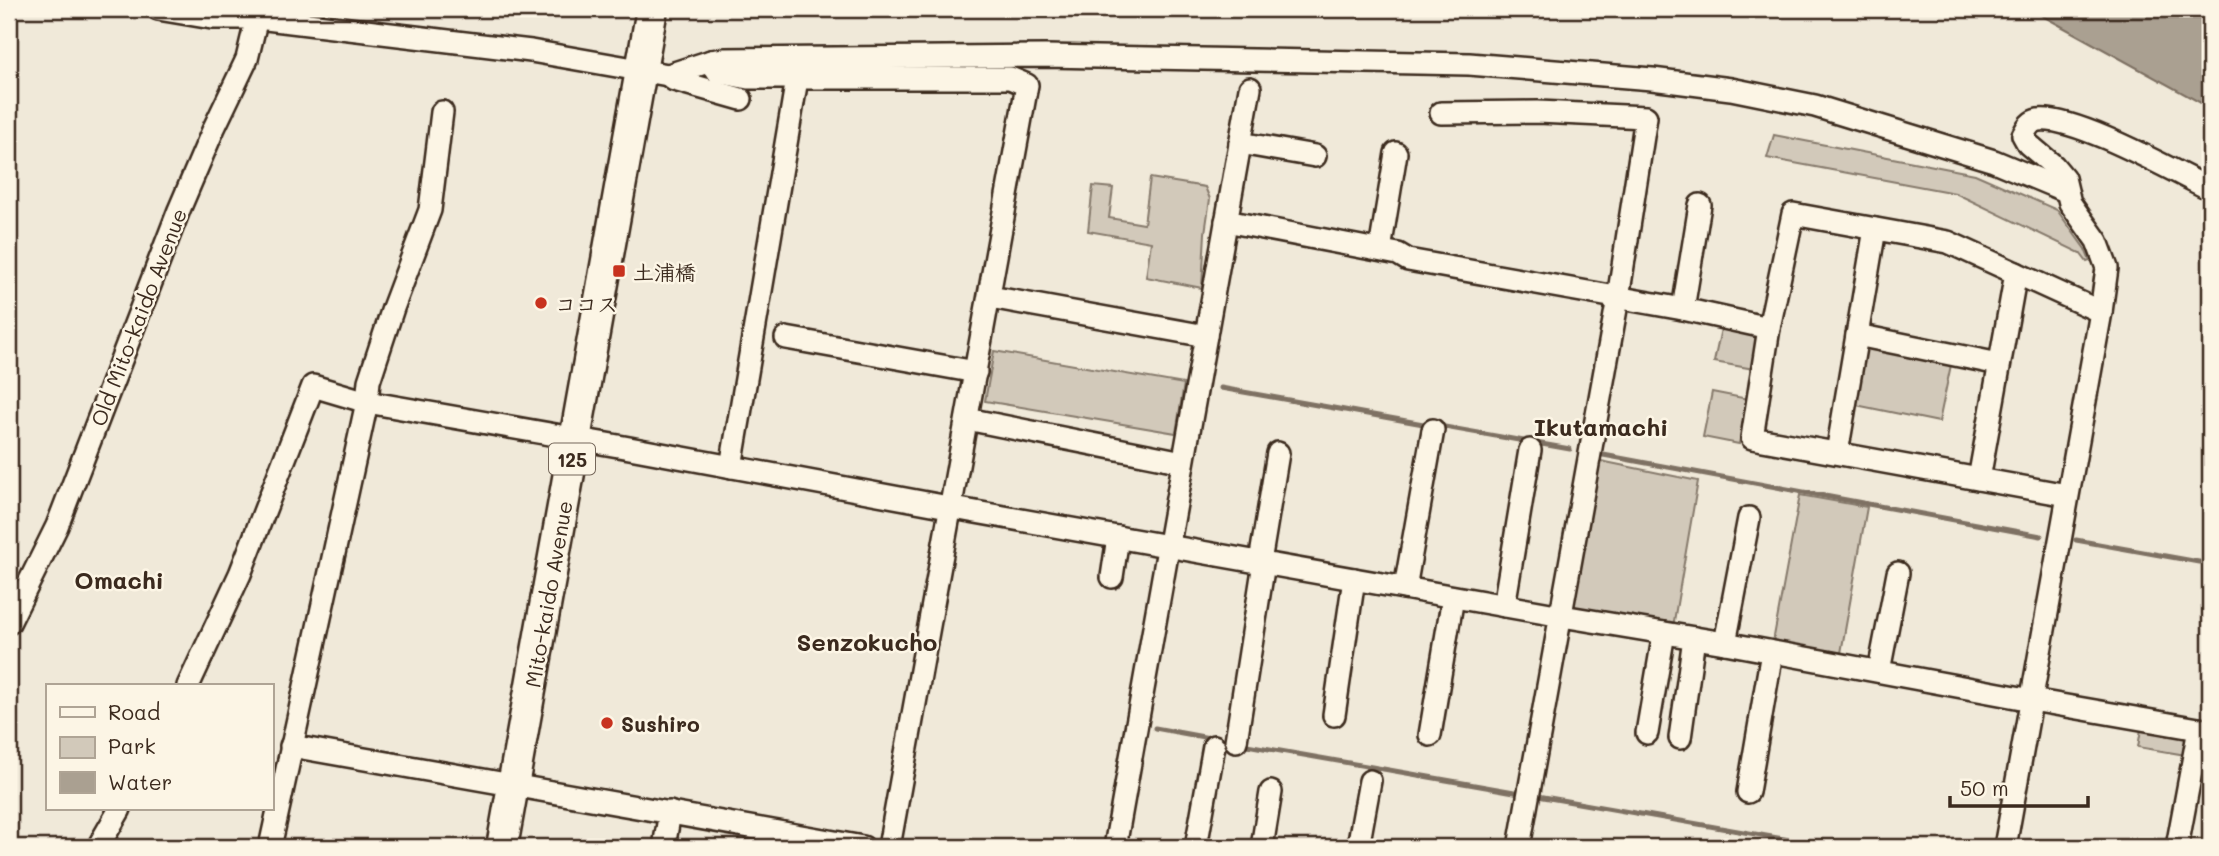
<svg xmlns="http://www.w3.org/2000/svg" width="2219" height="856" viewBox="0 0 2219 856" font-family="Mali,'Klee One',sans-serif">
	<rect width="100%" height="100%" fill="#f0e9d9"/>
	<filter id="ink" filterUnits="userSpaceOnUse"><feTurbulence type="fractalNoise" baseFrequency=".0143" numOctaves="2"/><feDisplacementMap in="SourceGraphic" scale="14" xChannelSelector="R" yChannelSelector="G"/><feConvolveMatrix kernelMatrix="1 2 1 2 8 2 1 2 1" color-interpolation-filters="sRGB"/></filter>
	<g filter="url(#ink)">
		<g fill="#d2c9ba" stroke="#867a6c" stroke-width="2">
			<path d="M 1774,135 L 1975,174 L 2057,210 L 2085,249 L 2090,261 L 2087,262 L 2080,253 L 1955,193 L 1767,158 Z"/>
			<path d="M 1150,178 L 1205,187 L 1210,199 L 1205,233 L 1202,288 L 1146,277 L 1151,242 L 1088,231 L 1093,186 L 1113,188 L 1109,218 L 1144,224 Z"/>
			<path d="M 1722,324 L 1757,333 L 1754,369 L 1714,362 Z"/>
			<path d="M 1869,344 L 1952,360 L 1939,422 L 1851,404 L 1863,347 Z"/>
			<path d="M 994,351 L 1184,384 L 1176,433 L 985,401 Z"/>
			<path d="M 1712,392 L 1748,399 L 1739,444 L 1703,437 Z"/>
			<path d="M 1596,460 L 1698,481 L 1673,627 L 1570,609 Z"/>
			<path d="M 1800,495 L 1867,507 L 1841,653 L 1773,642 Z"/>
			<path d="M 2142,723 L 2191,731 L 2186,755 L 2138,747 Z"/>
		</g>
		<path fill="#aaa091" stroke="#7e7163" stroke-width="2" d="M 2030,9 L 2210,9 L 2210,108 Z"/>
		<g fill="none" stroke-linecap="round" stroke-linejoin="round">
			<g stroke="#7e7163" stroke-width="5">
				<path d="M 1221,388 L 1429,425"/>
				<path d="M 1439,426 L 1570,449"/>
				<path d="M 1598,454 L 2041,536"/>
				<path d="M 2076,540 L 2210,564"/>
				<path d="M 1155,728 L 1231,742"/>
				<path d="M 1241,744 L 1520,793"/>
				<path d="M 1538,796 L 1829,847"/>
			</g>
			<defs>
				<g id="minor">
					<path d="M 158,9 L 212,18 L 258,18 L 531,51 L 668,75 L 711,61 L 725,59 L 1045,56 L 1469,64 L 1652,79 L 1731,89 L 1815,106 L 1994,161 L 2066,191"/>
					<path d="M 711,61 L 718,72 L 748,78 L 1010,78 L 1027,85 L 889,847"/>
					<path d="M 668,75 L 674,80 L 741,99"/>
					<path d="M 1441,113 L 1538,112 L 1646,117 L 1618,298 L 1519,847"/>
					<path d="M 1240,143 L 1315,156"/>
					<path d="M 1226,221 L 1398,254 L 1408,260 L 1683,309 L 1769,328"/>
					<path d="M 1380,250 L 1396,153"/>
					<path d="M 990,297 L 1206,336"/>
					<path d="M 1683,309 L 1700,205"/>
					<path d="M 1857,335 L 1999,364"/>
					<path d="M 786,338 L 976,372"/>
					<path d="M 967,419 L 1183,462"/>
					<path d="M 1837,453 L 1875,229"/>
					<path d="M 731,467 L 797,79"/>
					<path d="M 1979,479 L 2016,273"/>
					<path d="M 2067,495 L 1752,438 L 1769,328 L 1793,214 L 1948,242 L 2101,312"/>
					<path d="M 1260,562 L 1278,453"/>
					<path d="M 1112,577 L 1118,537"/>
					<path d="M 1405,588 L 1433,430"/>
					<path d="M 1504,606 L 1530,450"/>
					<path d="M 9,623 L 57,526 L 179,210 L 214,128 L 247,59 L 259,9"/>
					<path d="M 1725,643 L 1749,518"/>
					<path d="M 1879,671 L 1898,573"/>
					<path d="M 188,686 L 240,574 L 313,386 L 367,402 L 624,447 L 970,511 L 1562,616 L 1725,643 L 2032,700 L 2210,731"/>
					<path d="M 1334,715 L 1354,579"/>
					<path d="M 1647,733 L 1664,633"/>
					<path d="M 1430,735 L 1453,597"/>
					<path d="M 1680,738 L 1694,638"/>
					<path d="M 1236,741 L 1264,563"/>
					<path d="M 291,746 L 863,847"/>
					<path d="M 1748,792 L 1772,652"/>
					<path d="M 98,847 L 120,809"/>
					<path d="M 270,847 L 367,402 L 369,381 L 393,308 L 430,210 L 442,112"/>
					<path d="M 664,847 L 670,812"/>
					<path d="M 1115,847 L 1250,88"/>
					<path d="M 1196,847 L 1214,746"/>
					<path d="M 1262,847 L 1271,792"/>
					<path d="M 1358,847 L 1370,781"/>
					<path d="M 2005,847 L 2101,312 L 2107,268 L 2097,241 L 2070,203 L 2064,178 L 2054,166 L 2028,144 L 2023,135 C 2027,128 2030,121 2038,120 C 2074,115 2175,172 2210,189"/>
					<path d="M 2177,847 L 2199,729"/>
				</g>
				<path id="highway" d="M 502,847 L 652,9"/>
			</defs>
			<use href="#minor" stroke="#3b2a1e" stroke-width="26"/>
			<use href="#highway" stroke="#3b2a1e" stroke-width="35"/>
			<use href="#minor" stroke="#fcf5e5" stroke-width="21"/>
			<use href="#highway" stroke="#fcf5e5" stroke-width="30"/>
		</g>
	</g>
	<g fill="#c8321e" stroke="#fcf5e5" stroke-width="2.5">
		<rect x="612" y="264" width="14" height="14" rx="3.5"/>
		<circle cx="541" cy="303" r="7"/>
		<circle cx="607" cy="723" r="7"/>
	</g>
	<g text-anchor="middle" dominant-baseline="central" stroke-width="5" stroke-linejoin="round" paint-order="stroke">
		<rect fill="#fcf5e5" stroke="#75675a" stroke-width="2" x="549" y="443.5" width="46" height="31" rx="5"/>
		<g font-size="19" font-weight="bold" fill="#3b2a1e">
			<text x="572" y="459">125</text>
		</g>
		<g font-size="21" font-weight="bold" fill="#3b2a1e" stroke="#fcf5e5" text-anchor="start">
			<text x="633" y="271">土浦橋</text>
			<text x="555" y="303">ココス</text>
			<text x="621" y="723">Sushiro</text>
		</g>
		<g font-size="21" fill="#3b2a1e" stroke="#fcf5e5">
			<text transform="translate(138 317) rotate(-69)">Old Mito-kaido Avenue</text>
			<text transform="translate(548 594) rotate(-80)">Mito-kaido Avenue</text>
		</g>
		<g font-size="24" font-weight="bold" fill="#3b2a1e" stroke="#fcf5e5">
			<text x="1601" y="426">Ikutamachi</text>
			<text x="119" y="579">Omachi</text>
			<text x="867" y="641">Senzokucho</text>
		</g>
	</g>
	<rect width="2219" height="856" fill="none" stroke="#fcf5e5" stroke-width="35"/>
	<rect x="18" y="18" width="2184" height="821" fill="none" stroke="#3b2a1e" stroke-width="2.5" filter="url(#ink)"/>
	<rect x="46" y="684" width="228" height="126" fill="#fcf5e5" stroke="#afa495" stroke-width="2"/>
	<rect x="60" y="707" width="35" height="10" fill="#fcf5e5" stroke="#afa495" stroke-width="2"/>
	<text x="108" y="720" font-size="21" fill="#3b2a1e">Road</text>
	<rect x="60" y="737" width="35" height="21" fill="#d2c9ba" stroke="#afa495" stroke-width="2"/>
	<text x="108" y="754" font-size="21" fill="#3b2a1e">Park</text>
	<rect x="60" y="772" width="35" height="21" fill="#aaa091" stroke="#afa495" stroke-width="2"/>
	<text x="108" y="790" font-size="21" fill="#3b2a1e">Water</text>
	<path d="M1950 796v10h138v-10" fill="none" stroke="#3b2a1e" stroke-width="3.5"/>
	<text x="1960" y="796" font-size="21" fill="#3b2a1e" stroke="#fcf5e5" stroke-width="5" paint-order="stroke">50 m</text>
</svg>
